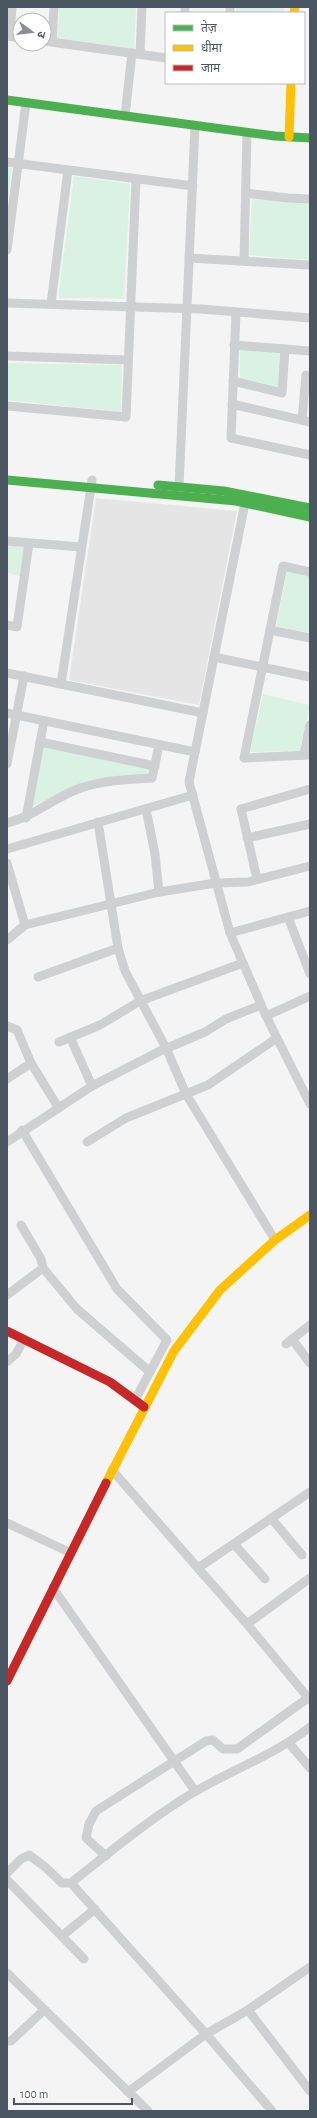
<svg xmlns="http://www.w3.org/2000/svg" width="317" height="2118" viewBox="0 0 317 2118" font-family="'Alegreya Sans','Noto Sans Devanagari',sans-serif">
	<rect width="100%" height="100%" fill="#f4f4f4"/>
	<path fill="#e6e5e6" d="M 96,498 L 237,511 L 199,705 L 69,680 Z"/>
	<g fill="#d9f2e3">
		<path d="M 59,7 L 136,7 L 134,49 L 57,38 Z"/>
		<rect x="236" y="7" width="48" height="6"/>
		<path d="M 7,167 L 12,168 L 7,210 Z"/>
		<path d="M 74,176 L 130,184 L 124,299 L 58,298 Z"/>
		<path d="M 252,198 L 310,204 L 310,260 L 249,255 Z"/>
		<path d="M 240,349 L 281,352 L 280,389 L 240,380 Z"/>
		<path d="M 7,363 L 122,365 L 121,412 L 7,400 Z"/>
		<path d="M 7,545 L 24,547 L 20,576 L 7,573 Z"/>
		<path d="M 287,571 L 310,576 L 310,633 L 276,626 Z"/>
		<path d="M 263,694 L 310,705 L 300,751 L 250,752 Z"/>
		<path d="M 43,747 L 149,769 L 146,776 L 91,780 L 31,807 Z"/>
	</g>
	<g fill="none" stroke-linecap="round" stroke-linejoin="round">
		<g stroke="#ced0d2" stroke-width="9">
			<path d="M 185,13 L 185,7"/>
			<path d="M 230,13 L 230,7"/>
			<path d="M 7,36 L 20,38"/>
			<path d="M 10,36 L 12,7"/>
			<path d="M 44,41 L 166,58"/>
			<path d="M 52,42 L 54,7"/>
			<path d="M 140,54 L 142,7"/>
			<path d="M 125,116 L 132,53"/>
			<path d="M 7,162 L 193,186"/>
			<path d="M 246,193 L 288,198 L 310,199"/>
			<path d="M 7,250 L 26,103"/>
			<path d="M 189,258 L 310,265"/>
			<path d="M 244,261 L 247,133"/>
			<path d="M 7,303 L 201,309 L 310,318"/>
			<path d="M 51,304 L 68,170"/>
			<path d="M 236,312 L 231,438 L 310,455"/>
			<path d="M 234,345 L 310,351"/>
			<path d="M 7,356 L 128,360"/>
			<path d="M 233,381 L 282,393 L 285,349"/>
			<path d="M 232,404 L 310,422"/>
			<path d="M 7,406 L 126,417 L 136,179"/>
			<path d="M 302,420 L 306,375 L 310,376"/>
			<path d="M 179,487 L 195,126"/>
			<path d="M 246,498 L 189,782 L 230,933 L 310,911"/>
			<path d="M 7,541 L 81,547"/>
			<path d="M 310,572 L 283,566 L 244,758 L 310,755"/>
			<path d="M 7,625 L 17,627 L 29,543"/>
			<path d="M 270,630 L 310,638"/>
			<path d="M 214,657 L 310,677"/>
			<path d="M 7,673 L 203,713"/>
			<path d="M 61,684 L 92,480"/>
			<path d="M 7,713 L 195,752"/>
			<path d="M 40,742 L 155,766"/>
			<path d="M 304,755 L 310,725"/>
			<path d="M 7,764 L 24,676"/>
			<path d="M 146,809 L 155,854 L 159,892"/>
			<path d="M 26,818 L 44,721"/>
			<path d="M 98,822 L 118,948 L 125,971 L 166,1048 L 186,1094 L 275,1240"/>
			<path d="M 7,823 C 32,817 50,801 73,791 C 98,780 126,780 152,778 L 159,745"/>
			<path d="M 247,838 L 310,824"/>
			<path d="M 7,849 L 193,795"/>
			<path d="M 7,863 L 25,925 L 7,940"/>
			<path d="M 257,879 L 241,809 L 310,789"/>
			<path d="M 288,917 L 310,974"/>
			<path d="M 25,925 L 159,892 L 216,883 L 248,882 L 310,866"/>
			<path d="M 230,933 L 266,1016 L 310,1104"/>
			<path d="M 38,977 L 118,948"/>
			<path d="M 266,1016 L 310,996"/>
			<path d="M 7,1026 L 17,1030 L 31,1063 L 58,1107"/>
			<path d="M 59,1042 L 100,1025 L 140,1001 L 243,963"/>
			<path d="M 7,1079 L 31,1063"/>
			<path d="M 92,1086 L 160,1051 L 205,1032 L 226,1019 L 261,1005"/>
			<path d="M 22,1130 L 117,1289 L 167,1340 L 135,1400"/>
			<path d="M 7,1142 L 92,1086 L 70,1037"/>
			<path d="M 87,1142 L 126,1118 L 208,1085 L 277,1038"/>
			<path d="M 21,1225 L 41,1259 L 43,1268"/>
			<path d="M 7,1295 L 43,1268 L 77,1309 L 150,1372"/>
			<path d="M 292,1339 L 310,1363"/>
			<path d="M 286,1344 L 310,1325"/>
			<path d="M 7,1362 L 16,1354 L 24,1339"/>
			<path d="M 112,1470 L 247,1624 L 310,1700"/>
			<path d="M 271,1518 L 302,1555"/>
			<path d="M 7,1523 L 71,1553"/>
			<path d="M 234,1544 L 265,1579"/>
			<path d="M 198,1568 L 310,1492"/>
			<path d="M 53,1588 L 195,1791"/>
			<path d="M 247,1624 L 310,1578"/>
			<path d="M 289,1743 L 310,1768"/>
			<path d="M 106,1856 L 86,1838 L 89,1824 L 96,1811 L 206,1741 L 213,1740 L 223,1749 L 237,1749 L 308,1698"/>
			<path d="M 7,1873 L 21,1859 L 29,1855 L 44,1866 L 62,1883 L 71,1883 C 111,1851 152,1817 196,1791 C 234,1769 276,1754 310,1727"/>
			<path d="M 7,1880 L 84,1959"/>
			<path d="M 71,1883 L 206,2034 L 272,2111"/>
			<path d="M 62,1936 L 95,1909"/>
			<path d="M 7,1973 L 148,2111"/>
			<path d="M 248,2010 L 310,2091"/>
			<path d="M 7,2041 L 11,2041 L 44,2010"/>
			<path d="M 128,2092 L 206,2034 L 248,2010 L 310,1967"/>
		</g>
		<g stroke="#4caf50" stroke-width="9">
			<path d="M 7,100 L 275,136 L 310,138"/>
			<path d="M 7,480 L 236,501 L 310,517"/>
			<path d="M 158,485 L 224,491 L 310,508"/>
		</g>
		<g stroke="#ffc107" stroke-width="9">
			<path d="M 294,13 L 295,7"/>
			<path d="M 289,137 L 291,83"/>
			<path d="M 106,1483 L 174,1351 L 220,1290 L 275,1240 L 310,1215"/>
		</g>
		<g stroke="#c62828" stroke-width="9">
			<path d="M 7,1331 L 110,1382 L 144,1407"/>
			<path d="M 7,1681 L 106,1483"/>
		</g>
	</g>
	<rect width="317" height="2118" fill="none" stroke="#4a5661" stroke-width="16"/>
	<rect x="165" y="12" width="140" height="72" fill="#ffffff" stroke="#b7bbc0"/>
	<rect x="173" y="25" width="20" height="6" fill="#4caf50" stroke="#b7bbc0"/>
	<text x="201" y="32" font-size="12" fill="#4a5661">तेज़</text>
	<rect x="173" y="45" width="20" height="6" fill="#ffc107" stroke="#b7bbc0"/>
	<text x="201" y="52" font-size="12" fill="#4a5661">धीमा</text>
	<rect x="173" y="65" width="20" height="6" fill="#c62828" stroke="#b7bbc0"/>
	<text x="201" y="72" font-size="12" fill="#4a5661">जाम</text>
	<g transform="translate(32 32) rotate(105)"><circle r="19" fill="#ffffff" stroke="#b7bbc0"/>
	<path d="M0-3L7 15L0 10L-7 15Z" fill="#868d94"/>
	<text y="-6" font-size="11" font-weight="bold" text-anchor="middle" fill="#4a5661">उ</text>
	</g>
	<path d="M14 2098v6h118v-6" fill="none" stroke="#4a5661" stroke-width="2"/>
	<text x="20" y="2098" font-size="12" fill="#4a5661" stroke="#ffffff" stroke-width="3" paint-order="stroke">100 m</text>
</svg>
